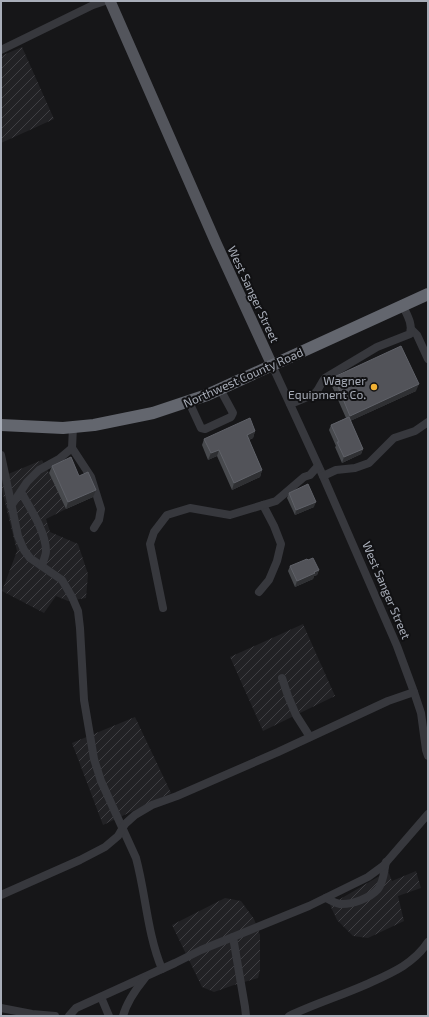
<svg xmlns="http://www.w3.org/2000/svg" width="429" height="1017" viewBox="0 0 429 1017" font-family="'Exo 2',sans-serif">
	<defs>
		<pattern id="industrial-furrows" width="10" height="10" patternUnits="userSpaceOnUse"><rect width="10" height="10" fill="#222225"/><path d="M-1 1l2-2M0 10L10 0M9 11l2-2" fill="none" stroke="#3f3f43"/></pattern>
	</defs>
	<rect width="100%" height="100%" fill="#161618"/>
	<g fill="url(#industrial-furrows)">
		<path d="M 22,47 L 54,119 L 1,143 L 1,56 Z"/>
		<path d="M 42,460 L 49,473 L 66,509 L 46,519 L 50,532 L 78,544 L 88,574 L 86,598 L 68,601 L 56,596 L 44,613 L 2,591 L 17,551 L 1,486 L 1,477 Z"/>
		<path d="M 303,624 L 335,696 L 263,731 L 230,657 Z"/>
		<path d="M 135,717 L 171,793 L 103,825 L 72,743 Z"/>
		<path d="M 388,871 L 392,881 L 416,871 L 421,888 L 398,896 L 404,921 L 368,938 L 353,936 L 337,920 L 330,905 Z"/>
		<path d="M 225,898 L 241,901 L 254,919 L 260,935 L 260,970 L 258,978 L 234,985 L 214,992 L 202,987 L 172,925 Z"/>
	</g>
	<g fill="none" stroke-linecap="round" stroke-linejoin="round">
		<g stroke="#37383d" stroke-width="8">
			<path d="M 1,50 L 93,5 L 105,1"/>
			<path d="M 411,329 L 417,335 L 428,359"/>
			<path d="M 272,365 L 323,476 L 397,646 L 414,692 L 421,713 L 426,750 L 428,756"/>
			<path d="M 189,402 L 201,428 L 205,429 L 231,417 L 233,413 L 220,389"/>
			<path d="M 290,404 C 297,401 311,397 316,392 C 320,388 321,382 325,378 L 377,347 L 410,334 C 413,324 407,315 403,306"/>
			<path d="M 72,448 L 91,477 L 101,509 L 99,520 L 94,528"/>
			<path d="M 1,455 L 18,536 L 24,550 L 30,558 L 62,580 L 72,597 L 78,611 L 80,628 L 84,700 L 94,759 L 101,781 L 136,858 C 146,895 147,933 162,969"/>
			<path d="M 323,476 L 336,470 L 355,468 L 369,463 L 394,438 L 415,431 L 428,422"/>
			<path d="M 21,492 C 30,508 46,532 46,551 C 46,555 43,561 42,566"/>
			<path d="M 11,506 L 27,482 L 39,470 L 59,459 L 72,448 L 73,427"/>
			<path d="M 259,592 L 269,580 L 277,561 L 281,544 L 274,526 L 263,505"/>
			<path d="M 163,608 L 150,544 L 154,532 L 167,515 L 190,508 L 230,515 L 276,501 L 304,477 L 310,475 L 318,466"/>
			<path d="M 282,678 L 288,696 L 296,715 L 310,737"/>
			<path d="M 1,895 L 80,860 L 105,847 L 118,836 L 125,824 L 135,815 L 152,805 L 177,796 L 278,752 L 388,701 L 414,692"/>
			<path d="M 326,898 C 330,900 335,903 340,904 C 352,905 370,898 378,889 C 384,882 384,870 386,862"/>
			<path d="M 233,937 L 245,1007 L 246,1016"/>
			<path d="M 101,997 L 109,1016"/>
			<path d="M 1,1008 L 32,1014 L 55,1016"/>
			<path d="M 69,1016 L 76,1008 L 175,963 L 201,950 L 309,906 L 368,877 L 383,866 L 428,814"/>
			<path d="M 123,1016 C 127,1001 136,989 145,978"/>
			<path d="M 289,1016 C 314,1004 340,996 365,985 C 389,974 413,965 428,942"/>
		</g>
		<path stroke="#53555c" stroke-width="11" d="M 110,1 L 216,243 L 272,365"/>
		<path stroke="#63666e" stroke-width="12" d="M 1,425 L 63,428 L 94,425 L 153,413 L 207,395 L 428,294"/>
	</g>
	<g fill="#47494d">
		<path d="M 334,377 L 416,391 L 350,421 L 363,449 L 361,454 L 342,463 L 335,447 L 336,446 L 329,430 L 331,425 L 346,418 L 331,384 Z"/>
		<path d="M 255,431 L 253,438 L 249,440 L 262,470 L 260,477 L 232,490 L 217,456 L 208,460 L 202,445 L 204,439 Z"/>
		<path d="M 52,466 L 93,497 L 66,509 L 49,473 Z"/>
		<path d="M 289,493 L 314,507 L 295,515 L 287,498 Z"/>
		<path d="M 308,560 L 319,570 L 317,575 L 314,576 L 313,579 L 295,587 L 288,571 L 290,566 Z"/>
	</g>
	<g fill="#2f3033">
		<path d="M 419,384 L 416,391 L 348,422 L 350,416 Z"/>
		<path d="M 255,431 L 253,438 L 244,442 L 247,435 Z"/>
		<path d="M 363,449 L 361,454 L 342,463 L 344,457 Z"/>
		<path d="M 219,450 L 217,456 L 208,460 L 211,453 Z"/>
		<path d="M 262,470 L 260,477 L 232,490 L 234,483 Z"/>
		<path d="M 96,490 L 93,497 L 66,509 L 68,502 Z"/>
		<path d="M 316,502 L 314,507 L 295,515 L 296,510 Z"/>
		<path d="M 319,570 L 317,575 L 314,576 L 313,579 L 295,587 L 297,581 Z"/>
	</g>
	<g fill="#525359" stroke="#5f6168">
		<path d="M 401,346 L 419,384 L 350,416 L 334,377 Z"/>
		<path d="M 349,417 L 363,449 L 344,457 L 337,442 L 339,442 L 331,425 Z"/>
		<path d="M 250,418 L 255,431 L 247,435 L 262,470 L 234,483 L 219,450 L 211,453 L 204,439 Z"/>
		<path d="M 71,457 L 79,476 L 88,472 L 96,490 L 68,502 L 52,466 Z"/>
		<path d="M 308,484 L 316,502 L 296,510 L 289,493 Z"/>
		<path d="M 313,558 L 319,570 L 314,572 L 315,573 L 297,581 L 290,566 L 307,559 L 308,560 Z"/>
	</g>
	<circle fill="#f2b134" stroke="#111113" stroke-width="1.5" cx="374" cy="387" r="4"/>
	<g text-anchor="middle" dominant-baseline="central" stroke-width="4" stroke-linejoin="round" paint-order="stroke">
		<g font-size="12" fill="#a8adb8" stroke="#111113">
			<text transform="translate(254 294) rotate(65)">West Sanger Street</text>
			<text transform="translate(243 377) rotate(-24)">Northwest County Road</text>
			<text transform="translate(387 590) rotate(67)">West Sanger Street</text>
		</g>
		<g font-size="12" fill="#a8adb8" stroke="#111113" text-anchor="end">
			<text x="366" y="380">Wagner<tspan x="366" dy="14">Equipment Co.</tspan></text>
		</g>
	</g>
	<rect width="429" height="1017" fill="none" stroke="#a8adb8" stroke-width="4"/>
</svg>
